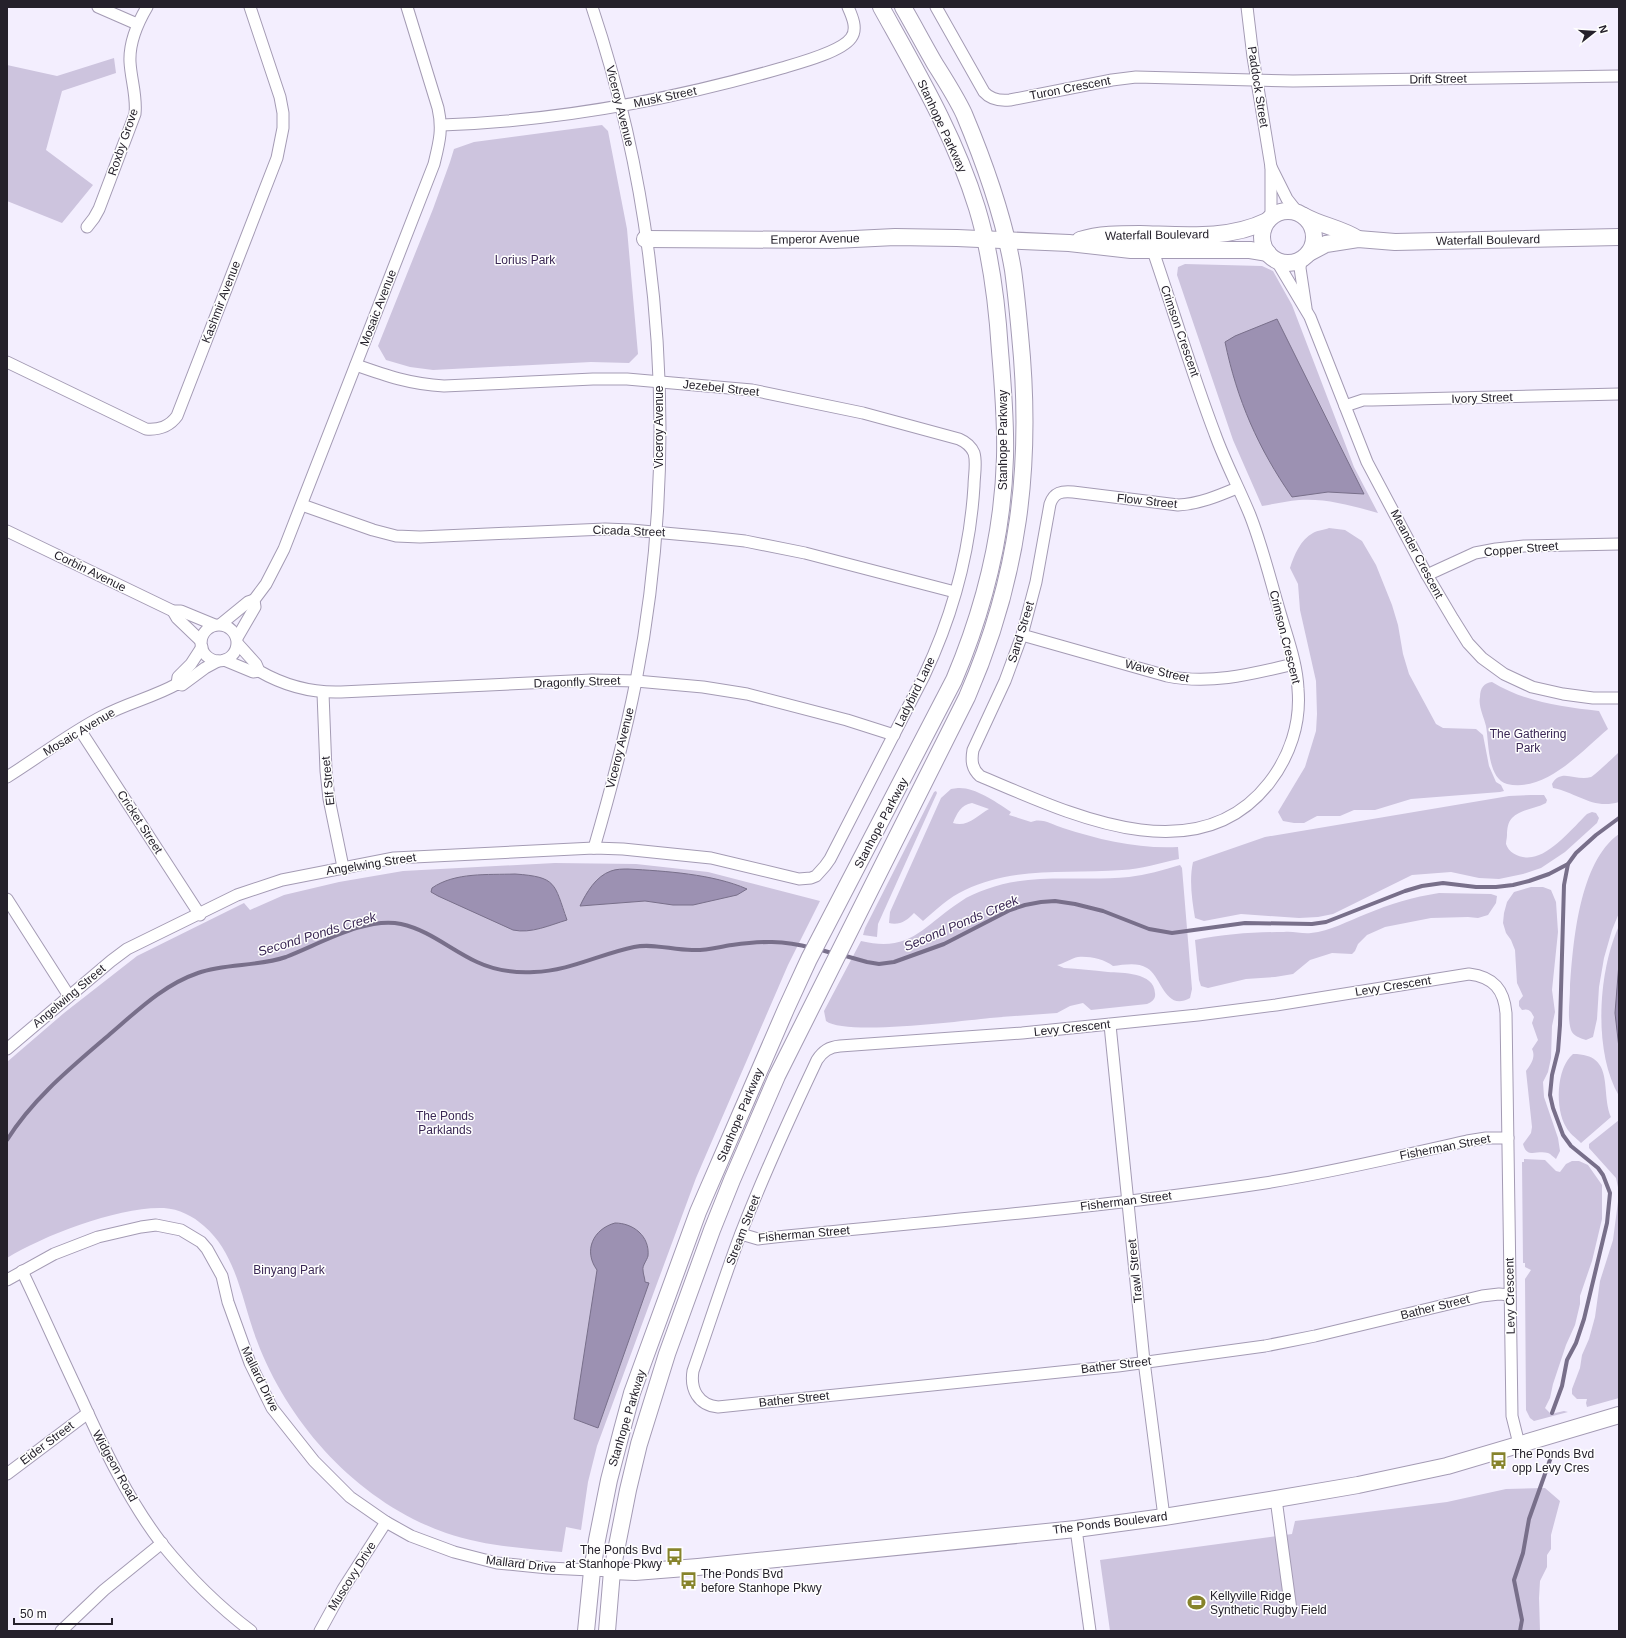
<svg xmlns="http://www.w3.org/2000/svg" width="1626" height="1638" viewBox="0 0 1626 1638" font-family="Arial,sans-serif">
	<rect width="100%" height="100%" fill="#f3eefe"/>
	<g fill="#cdc4de" fill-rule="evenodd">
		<path d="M 114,58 L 116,73 L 62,91 L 46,150 L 93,185 L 62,223 L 7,201 L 7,65 L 57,76 Z"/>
		<path d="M 602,125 L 608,131 L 627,229 L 638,354 L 629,363 L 591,362 L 433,370 L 410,367 L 386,360 L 378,346 L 433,209 L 450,162 L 454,149 L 474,142 Z"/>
		<path d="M 1185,264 L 1262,266 L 1273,271 L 1292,305 L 1354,467 L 1378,513 C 1353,506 1326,498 1299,500 C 1287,501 1274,504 1262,506 L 1233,440 L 1177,275 L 1178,267 Z"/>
		<path d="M 1329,528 L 1345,530 L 1362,541 L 1376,565 L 1392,605 L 1398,625 L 1403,654 L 1409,674 L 1436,724 L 1443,728 L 1476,729 L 1483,735 L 1489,766 L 1496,782 L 1501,785 L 1504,791 L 1500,792 L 1411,799 L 1375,810 L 1354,810 L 1340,816 L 1317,816 L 1304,823 L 1294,823 L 1283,821 L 1278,812 L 1305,767 L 1316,731 L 1317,714 L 1316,681 L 1300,610 L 1298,584 L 1290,568 C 1294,555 1301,539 1313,533 C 1318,530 1324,530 1329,528 Z"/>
		<path d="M 1492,682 C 1525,702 1561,707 1599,711 L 1608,729 C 1582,751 1545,793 1507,784 C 1487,778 1489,742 1486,726 C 1484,717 1478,706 1480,697 C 1480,688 1484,683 1492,682 Z"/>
		<path d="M 1619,752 L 1619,802 C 1593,810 1578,793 1553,788 L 1552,784 C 1561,767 1576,782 1591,777 C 1594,776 1615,756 1619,752 Z"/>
		<path d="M 958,788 C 974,787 995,801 1008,810 L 1011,812 L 1009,815 L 1031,822 C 1041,817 1054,825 1063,828 C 1100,840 1139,849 1178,847 L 1179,859 C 1160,863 1141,869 1122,870 C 1068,874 1015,866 965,890 C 949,897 936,910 923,921 L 914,913 C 908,920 899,926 889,923 L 890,912 L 941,798 L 951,789 ZM 972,803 L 989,809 C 978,815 967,828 953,823 C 957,813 961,805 972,803 Z"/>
		<path d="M 936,791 L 937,793 L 878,924 L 877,937 L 863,935 L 865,928 L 934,792 Z"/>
		<path d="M 1531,795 L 1544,795 L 1547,800 L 1546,803 C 1535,809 1521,809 1512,818 C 1508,822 1507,829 1507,835 C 1507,838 1506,841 1506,844 C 1509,854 1522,859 1532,857 C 1550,855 1574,827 1587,814 L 1592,812 L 1596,813 L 1599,818 L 1597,823 L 1565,852 L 1541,868 L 1523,874 L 1499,879 L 1479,878 L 1451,872 L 1412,875 L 1333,914 L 1318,917 L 1299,918 L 1241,914 L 1204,921 L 1195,918 C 1192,900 1189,880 1193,862 L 1265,837 L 1509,796 Z"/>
		<path d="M 1619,834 L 1619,913 L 1612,930 L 1604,958 L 1599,987 L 1597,1019 L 1593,1037 L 1586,1040 C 1580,1038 1573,1036 1571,1030 C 1567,1017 1570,1001 1570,988 C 1573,943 1579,862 1619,834 Z"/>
		<path d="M 555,863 L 636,864 L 708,872 L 820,901 L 788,965 L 696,1178 L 597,1446 L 588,1482 L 581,1530 L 566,1527 L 562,1552 C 523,1548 483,1546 446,1533 C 360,1503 289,1426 257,1341 C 242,1302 237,1254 204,1226 C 193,1216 179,1209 164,1208 C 120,1206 44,1235 7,1258 L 7,1062 L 64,1013 L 137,956 L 244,903 L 250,910 L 284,895 L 339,882 L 403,871 Z"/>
		<path d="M 1180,865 L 1182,868 L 1192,989 L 1190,998 C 1165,1012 1162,977 1147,968 C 1137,962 1124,965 1113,966 C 1104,959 1089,956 1078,957 C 1072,958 1063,964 1057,965 L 1064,968 C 1079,969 1093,970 1108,972 C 1122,973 1154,972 1155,993 C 1156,999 1152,1002 1147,1004 L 1091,1010 L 1083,1003 L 1070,1006 L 1057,1013 C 1034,1015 1012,1016 990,1018 C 961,1021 845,1036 826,1021 L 824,1011 L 861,941 C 911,953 923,926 960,902 C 968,896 978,892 987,889 C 1033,872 1082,882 1129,877 C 1146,875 1163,870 1180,865 Z"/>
		<path d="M 1531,887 L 1543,887 L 1551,890 L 1556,902 L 1558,932 L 1552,990 L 1555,1012 L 1552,1026 L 1551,1058 L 1548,1072 L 1543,1082 L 1544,1097 L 1558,1138 L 1560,1151 L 1556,1159 C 1553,1157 1551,1154 1548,1153 C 1536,1150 1527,1159 1523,1144 L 1531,1133 L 1532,1127 L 1526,1071 C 1531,1064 1536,1057 1532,1049 L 1538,1040 L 1532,1023 L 1534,1017 C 1531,1011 1529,1008 1522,1010 L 1519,1006 L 1519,1001 L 1523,996 L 1517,983 L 1515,950 L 1511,940 L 1506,933 L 1503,923 L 1504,913 L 1507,902 L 1514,892 Z"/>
		<path d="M 1439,893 L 1491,894 L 1497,896 L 1496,903 L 1488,915 L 1478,918 L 1468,917 L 1431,918 L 1385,927 L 1367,935 L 1358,944 L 1355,951 L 1352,954 L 1332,953 L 1310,960 L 1293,974 L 1275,977 L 1246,979 L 1208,988 L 1201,986 L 1199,980 L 1195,940 C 1225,934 1254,932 1284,932 C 1293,931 1302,934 1311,933 C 1330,931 1348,921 1366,914 C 1390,904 1413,897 1439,893 Z"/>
		<path d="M 1619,926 L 1619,1096 C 1593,1052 1598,971 1619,926 Z"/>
		<path d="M 1573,1054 C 1616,1054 1600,1091 1611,1117 L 1581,1143 C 1576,1138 1569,1133 1566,1127 C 1555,1109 1556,1068 1573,1054 Z"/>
		<path d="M 1619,1120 L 1619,1192 L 1616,1178 L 1589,1148 L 1589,1144 Z"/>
		<path d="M 1524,1159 L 1545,1160 L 1556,1171 L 1560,1172 L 1566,1164 L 1572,1161 L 1579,1161 L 1588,1165 L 1602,1185 L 1602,1219 L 1592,1261 L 1580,1296 L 1580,1304 L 1575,1325 L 1566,1345 L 1553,1384 L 1550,1398 L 1545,1408 L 1551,1414 L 1564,1411 L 1568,1412 L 1534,1421 L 1530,1418 L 1526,1410 L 1525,1279 L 1531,1270 L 1525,1267 L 1525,1263 L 1523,1263 L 1522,1162 L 1524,1162 Z"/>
		<path d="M 1619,1194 L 1619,1398 L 1587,1407 L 1586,1403 L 1587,1399 L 1577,1399 L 1572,1394 L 1572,1389 L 1580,1368 L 1582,1355 L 1589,1339 L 1595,1317 L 1600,1281 L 1613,1240 Z"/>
		<path d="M 1545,1488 L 1560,1501 L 1551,1535 L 1551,1549 L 1547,1555 L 1547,1567 L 1540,1581 L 1539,1598 L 1540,1631 L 1110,1631 L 1100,1560 L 1292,1534 L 1295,1521 L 1447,1502 L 1506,1489 Z"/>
	</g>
	<g fill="#9c91b2" stroke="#786f8a">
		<path d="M 1277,319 L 1364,494 L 1328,492 L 1292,497 C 1258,448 1237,400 1225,342 L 1235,336 Z"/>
		<path d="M 628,869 C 665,871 713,874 747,889 L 737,895 L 693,905 L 673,905 L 645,901 L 580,906 C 586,893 596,876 611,871 C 616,869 623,869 628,869 Z"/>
		<path d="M 515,874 C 557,877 554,883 567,920 C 550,925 531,934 513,930 L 438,896 L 431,892 L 432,888 C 455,872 488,875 515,874 Z"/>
		<path d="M 1619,963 L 1619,1048 L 1615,1013 Z"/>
		<path d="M 615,1223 C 633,1223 650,1236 648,1256 C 647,1260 642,1266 643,1270 C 643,1274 645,1278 645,1282 L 649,1283 L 598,1428 L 574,1419 L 597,1270 C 583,1251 593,1229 615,1223 Z"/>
	</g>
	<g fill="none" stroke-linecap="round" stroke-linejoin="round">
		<g stroke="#786f8a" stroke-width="4">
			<path d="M 818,949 L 835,954"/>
			<path d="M 842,955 L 867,962 L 879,964 L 894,962 L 944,944 L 1010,910 L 1025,905 L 1041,902 L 1055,901 L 1075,904 L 1103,911 L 1149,929 L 1172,933 L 1245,923 L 1312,924 L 1326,922 L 1405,891 L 1422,886 L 1443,883 L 1476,887 L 1496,887 L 1513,885 L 1529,881 L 1549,874 L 1568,864 L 1576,853 L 1596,835 L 1619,818"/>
			<path d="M 7,1140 C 33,1098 73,1066 110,1034 C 137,1011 163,985 198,973 C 226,963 257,967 286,957 C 318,945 366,916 401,924 C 429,930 451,950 477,962 C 494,970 515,973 534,972 C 569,971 600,954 634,947 C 653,943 672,950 692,950 C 705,951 718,947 732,945 C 761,941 783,940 812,948"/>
			<path d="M 1552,1413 L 1562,1386 L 1567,1360 L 1576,1343 L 1584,1319 L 1607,1223 L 1610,1193 L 1603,1175 L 1598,1168 L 1571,1146 L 1563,1135 L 1553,1108 L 1550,1095 L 1552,1075 L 1558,1051 L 1560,1025 L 1564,885 L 1568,864"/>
			<path d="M 1520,1631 L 1522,1620 L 1514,1580 L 1523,1553 L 1529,1519 L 1551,1457"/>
		</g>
		<defs>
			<g id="street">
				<path d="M 98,7 L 137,24"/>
				<path d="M 592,7 C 664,222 679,459 636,681 C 625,737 610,793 594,848"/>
				<path d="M 936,7 L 984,92 C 991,100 1000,101 1010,100 L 1112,80 L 1136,77 L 1293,81 L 1619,76"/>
				<path d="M 1247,7 L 1253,57 L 1271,167 L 1271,218"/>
				<path d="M 442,125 C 558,121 671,100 782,68 C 799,63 841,52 851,38 C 858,29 852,16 848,7"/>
				<path d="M 1271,167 L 1287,199 L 1298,213"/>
				<path d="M 87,227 L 94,218 L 99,209 L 135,114 C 137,96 131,80 130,62 C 129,42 137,24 147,7"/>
				<path d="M 1153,251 C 1174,312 1192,374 1215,434 C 1225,462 1239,488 1250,515 C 1263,548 1271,583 1281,616 C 1288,640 1297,664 1298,689 C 1301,723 1290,756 1269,783 C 1196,877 1066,812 980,776 C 972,769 971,761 973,750 L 1005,681 L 1022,635 L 1036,582 L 1050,504 C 1054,492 1062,491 1073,492 L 1178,505 C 1199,504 1218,496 1237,488"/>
				<path d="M 1276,260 L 1310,317 L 1367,462 L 1427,575 L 1453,619 L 1468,643 L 1482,658 L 1504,674 L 1532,687 L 1563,694 L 1593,698 L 1619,698"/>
				<path d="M 1301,260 L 1300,268 L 1306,308"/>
				<path d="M 7,362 L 146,429 C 159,430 169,427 177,416 L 277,158 L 283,128 L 283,113 L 280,97 L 250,7"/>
				<path d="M 1345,406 L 1363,400 L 1372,400 L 1619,394"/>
				<path d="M 302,505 L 373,530 L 396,536 L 420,537 L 605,529 L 631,530 L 709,537 L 745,541 L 805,553 L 955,592"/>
				<path d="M 7,531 L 173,611 L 181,611 L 215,625"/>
				<path d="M 1427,575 L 1475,553 L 1496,549 L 1524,546 L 1619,544"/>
				<path d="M 173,611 L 177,618 L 201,641"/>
				<path d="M 221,624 L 248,602 L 254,600"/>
				<circle cx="219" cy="643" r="18"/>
				<path d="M 1022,635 L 1167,676 C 1210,685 1252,674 1294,664"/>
				<path d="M 237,638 L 255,607 L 254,600 L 266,584 L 284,549 L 434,164 C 439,143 443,130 438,108 L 407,7"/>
				<path d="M 238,644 L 256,664 L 259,671 C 285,686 311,693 341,692 L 592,680 L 636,681 L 703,687 L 747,694 L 847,720 L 894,735"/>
				<path d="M 224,660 L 253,672 L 259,671"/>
				<path d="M 177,684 L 178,677 L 191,664 L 202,647"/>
				<path d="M 323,693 L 326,771 L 329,799 L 343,867"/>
				<path d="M 80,730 L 200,915"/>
				<path d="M 7,777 C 39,757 70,733 103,716 C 127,703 154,697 177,684 L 182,685 L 205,668 L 218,661"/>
				<path d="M 7,899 L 69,996"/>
				<path d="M 1110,1025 L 1144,1361 L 1164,1517"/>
				<path d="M 7,1049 L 111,961 L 127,949 L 237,895 L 282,880 L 394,858 L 594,848 L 623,849 L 711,858 L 799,879 L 811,878 L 816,876 L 825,866 L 830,859 L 924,676 C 952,617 970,551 974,486 C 974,476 977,463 974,453 C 971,446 966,442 959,439 L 863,413 L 752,390 L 627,379 L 593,379 L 444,386 C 410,384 387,376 356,365"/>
				<path d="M 741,1234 L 758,1239 L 766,1238 C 933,1221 1100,1208 1265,1183 C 1333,1172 1400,1156 1467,1141 L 1486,1138 L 1508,1138"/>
				<path d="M 22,1271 C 42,1313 61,1356 81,1398 C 103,1447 129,1501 162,1544 C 188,1576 218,1606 251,1631"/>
				<path d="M 7,1280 L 54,1254 L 98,1237 L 141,1227 L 156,1225 L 181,1230 L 201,1242 L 207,1249 L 222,1276 L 228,1302 L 250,1363 L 272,1408 L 314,1461 L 350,1497 L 386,1522 L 411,1536 L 454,1552 L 497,1563 L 548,1568 L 612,1571"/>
				<path d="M 1510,1295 L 1499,1294 L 1482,1296 L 1315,1336 L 1265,1346 L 1118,1366 L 718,1407 C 698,1405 690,1389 693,1371 C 709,1325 724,1278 741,1233 C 764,1174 790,1117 817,1060 C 823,1051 829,1047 840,1046 L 1022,1033 L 1198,1015 L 1276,1005 L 1469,974 C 1494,977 1504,990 1506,1013 L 1512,1416 L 1519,1444"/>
				<path d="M 7,1474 L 88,1413"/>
				<path d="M 1276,1499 L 1291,1610"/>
				<path d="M 1076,1529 L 1090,1631"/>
				<path d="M 61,1631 L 104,1590 L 162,1543"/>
				<path d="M 320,1631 L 343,1589 L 386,1522"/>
			</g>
			<g id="secondary">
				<circle cx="1288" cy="237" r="26"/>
				<path d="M 1304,216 C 1322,226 1341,228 1358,239"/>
				<path d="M 645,239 L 834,240 L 895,237 L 957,238 L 1069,243 L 1131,250 L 1250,250 L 1268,253"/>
				<path d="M 1080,240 C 1099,234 1120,234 1140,234 C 1183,235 1228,240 1267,221"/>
				<path d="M 1309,253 L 1326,244 L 1358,239 L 1395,242 L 1619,237"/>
				<path d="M 612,1571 L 635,1572 L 698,1567 L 1076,1529 L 1164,1517 L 1276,1499 L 1358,1485 L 1447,1466 L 1619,1415"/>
				<path d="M 586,1631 L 592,1571 L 597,1540 L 609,1480 L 622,1430 L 632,1393 L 698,1212 L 786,1009 L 809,959 L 954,680 C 984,609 1003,535 1005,457 C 1006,422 1003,386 1000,351 C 997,303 991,254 977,208 C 955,136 917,72 881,7"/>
				<path d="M 607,1631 L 612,1571 L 628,1490 L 639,1444 L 667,1354 L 712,1230 L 732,1180 L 777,1076 L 967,697 C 1019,577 1033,465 1020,335 C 1018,313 1016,292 1013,270 C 1004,217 985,164 964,114 C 956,97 945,80 935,64 C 924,45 914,26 903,7"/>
			</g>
		</defs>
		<use href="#street" stroke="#a49bb4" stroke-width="13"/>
		<use href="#secondary" stroke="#a49bb4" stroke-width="18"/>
		<use href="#street" stroke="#fff" stroke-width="11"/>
		<use href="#secondary" stroke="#fff" stroke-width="16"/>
	</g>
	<defs>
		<symbol id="bus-bare" viewBox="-9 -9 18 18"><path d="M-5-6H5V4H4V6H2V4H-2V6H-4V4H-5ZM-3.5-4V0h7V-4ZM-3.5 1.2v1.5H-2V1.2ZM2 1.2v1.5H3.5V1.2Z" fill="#86832b" stroke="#fefefe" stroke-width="2.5" paint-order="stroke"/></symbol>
		<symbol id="stadium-bare" viewBox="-9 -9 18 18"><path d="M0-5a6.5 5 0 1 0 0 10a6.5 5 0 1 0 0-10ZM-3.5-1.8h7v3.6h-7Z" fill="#86832b" stroke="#fefefe" stroke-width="2.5" paint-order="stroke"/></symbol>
	</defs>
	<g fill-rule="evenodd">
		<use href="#bus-bare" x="1486" y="1448" width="25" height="25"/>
		<use href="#bus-bare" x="662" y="1544" width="25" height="25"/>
		<use href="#bus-bare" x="676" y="1568" width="25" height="25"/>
		<use href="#stadium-bare" x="1184" y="1590" width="25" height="25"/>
	</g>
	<g text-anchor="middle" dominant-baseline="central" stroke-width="3" stroke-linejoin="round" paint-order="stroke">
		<g font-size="12" fill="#25212b" stroke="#fefefe">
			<text transform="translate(1438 79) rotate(-1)">Drift Street</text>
			<text transform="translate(1258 87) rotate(81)">Paddock Street</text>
			<text transform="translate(1070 88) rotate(-11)">Turon Crescent</text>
			<text transform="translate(665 97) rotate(-12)">Musk Street</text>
			<text transform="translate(620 106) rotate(76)">Viceroy Avenue</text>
			<text transform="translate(942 126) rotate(65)">Stanhope Parkway</text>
			<text transform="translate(123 142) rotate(-71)">Roxby Grove</text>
			<text transform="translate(1157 235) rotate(-1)">Waterfall Boulevard</text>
			<text transform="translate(815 239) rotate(-1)">Emperor Avenue</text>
			<text transform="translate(1488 240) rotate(-1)">Waterfall Boulevard</text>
			<text transform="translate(221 302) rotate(-69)">Kashmir Avenue</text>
			<text transform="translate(378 308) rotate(-69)">Mosaic Avenue</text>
			<text transform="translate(1180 331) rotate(71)">Crimson Crescent</text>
			<text transform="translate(721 388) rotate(6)">Jezebel Street</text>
			<text transform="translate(1482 398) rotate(-2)">Ivory Street</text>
			<text transform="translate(659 427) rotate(-90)">Viceroy Avenue</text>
			<text transform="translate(1003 440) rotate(-90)">Stanhope Parkway</text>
			<text transform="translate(1147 501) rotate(6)">Flow Street</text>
			<text transform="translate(629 531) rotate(2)">Cicada Street</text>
			<text transform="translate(1521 549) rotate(-5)">Copper Street</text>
			<text transform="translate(1417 554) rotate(62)">Meander Crescent</text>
			<text transform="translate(90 571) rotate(26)">Corbin Avenue</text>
			<text transform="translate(1021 632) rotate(-73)">Sand Street</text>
			<text transform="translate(1285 637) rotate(76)">Crimson Crescent</text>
			<text transform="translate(1157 671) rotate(13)">Wave Street</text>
			<text transform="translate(577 682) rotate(-2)">Dragonfly Street</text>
			<text transform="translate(915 692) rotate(-64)">Ladybird Lane</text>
			<text transform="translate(79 732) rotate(-31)">Mosaic Avenue</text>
			<text transform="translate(620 748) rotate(-76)">Viceroy Avenue</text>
			<text transform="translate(328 781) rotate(-96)">Elf Street</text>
			<text transform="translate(140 822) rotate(57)">Cricket Street</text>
			<text transform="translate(881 823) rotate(-62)">Stanhope Parkway</text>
			<text transform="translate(371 864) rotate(-9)">Angelwing Street</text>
			<text transform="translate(1393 986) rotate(-9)">Levy Crescent</text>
			<text transform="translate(69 996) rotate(-40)">Angelwing Street</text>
			<text transform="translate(1072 1028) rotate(-6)">Levy Crescent</text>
			<text transform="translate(740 1115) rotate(-67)">Stanhope Parkway</text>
			<text transform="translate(1445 1147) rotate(-11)">Fisherman Street</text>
			<text transform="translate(1126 1201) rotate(-7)">Fisherman Street</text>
			<text transform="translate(743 1230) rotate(-69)">Stream Street</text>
			<text transform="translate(804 1234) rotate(-5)">Fisherman Street</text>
			<text transform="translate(1135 1271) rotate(-96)">Trawl Street</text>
			<text transform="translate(1510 1296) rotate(-91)">Levy Crescent</text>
			<text transform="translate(1435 1307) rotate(-14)">Bather Street</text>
			<text transform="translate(1116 1365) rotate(-7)">Bather Street</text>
			<text transform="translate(260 1379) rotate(64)">Mallard Drive</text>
			<text transform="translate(794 1399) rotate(-6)">Bather Street</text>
			<text transform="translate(627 1418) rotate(-73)">Stanhope Parkway</text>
			<text transform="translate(47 1443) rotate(-37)">Eider Street</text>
			<text transform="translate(115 1466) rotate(61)">Widgeon Road</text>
			<text transform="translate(1110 1523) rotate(-7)">The Ponds Boulevard</text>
			<text transform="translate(521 1564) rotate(7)">Mallard Drive</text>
			<text transform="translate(352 1576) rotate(-58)">Muscovy Drive</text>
		</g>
		<g font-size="12" fill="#3a2754" stroke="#fefefe">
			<text x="525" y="260">Lorius Park</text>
			<text x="1528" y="734">The Gathering<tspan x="1528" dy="14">Park</tspan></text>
			<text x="445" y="1116">The Ponds<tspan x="445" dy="14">Parklands</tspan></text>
			<text x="289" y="1270">Binyang Park</text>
		</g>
		<g font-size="12" fill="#25212b" stroke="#fefefe" text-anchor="start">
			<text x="1512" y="1454">The Ponds Bvd<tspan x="1512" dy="14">opp Levy Cres</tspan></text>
			<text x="662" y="1550" text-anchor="end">The Ponds Bvd<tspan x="662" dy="14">at Stanhope Pkwy</tspan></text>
			<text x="701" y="1574">The Ponds Bvd<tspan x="701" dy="14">before Stanhope Pkwy</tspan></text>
			<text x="1210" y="1596">Kellyville Ridge<tspan x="1210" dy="14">Synthetic Rugby Field</tspan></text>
		</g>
		<g font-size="13" font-style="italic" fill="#3b2855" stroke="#fefefe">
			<text transform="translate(961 923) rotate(-23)">Second Ponds Creek</text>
			<text transform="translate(317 934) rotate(-17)">Second Ponds Creek</text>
		</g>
	</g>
	<rect width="1626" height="1638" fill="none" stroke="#25212b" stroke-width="16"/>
	<g transform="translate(1594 32) rotate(73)" stroke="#fefefe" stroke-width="3" paint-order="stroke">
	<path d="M0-3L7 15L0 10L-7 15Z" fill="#25212b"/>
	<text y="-6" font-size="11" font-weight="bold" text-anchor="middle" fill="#25212b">N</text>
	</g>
	<path d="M14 1618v6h98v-6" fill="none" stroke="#25212b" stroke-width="2"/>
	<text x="20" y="1618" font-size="12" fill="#25212b" stroke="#fefefe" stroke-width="3" paint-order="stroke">50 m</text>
</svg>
